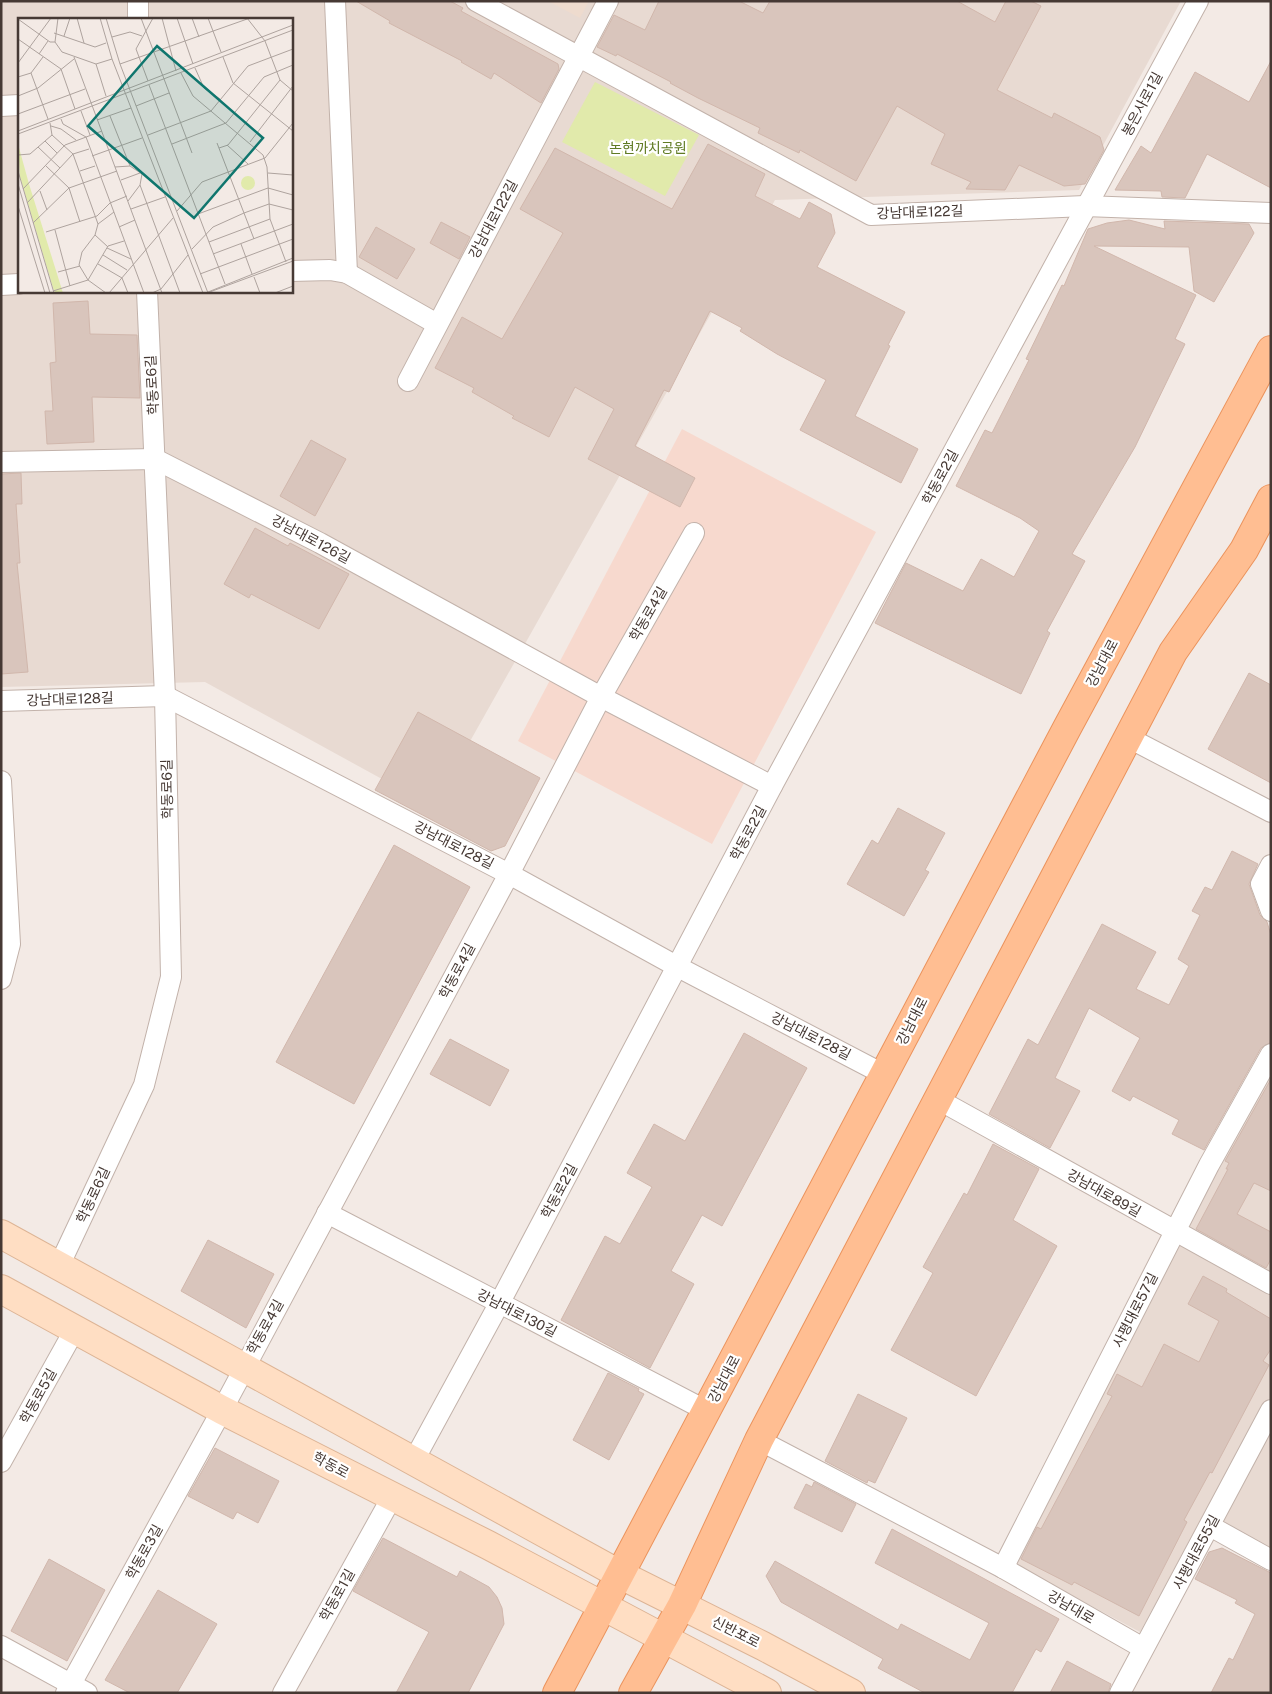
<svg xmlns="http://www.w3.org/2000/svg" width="1272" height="1694" viewBox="0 0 1272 1694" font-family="'Public Sans','Noto Sans KR',sans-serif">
	<rect width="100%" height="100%" fill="#f3eae5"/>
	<g fill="#e8dad2" fill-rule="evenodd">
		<path d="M 1,1 L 1181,1 L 1079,190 L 775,200 L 433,807 L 205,682 L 1,687 ZM 19,19 L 291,19 L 291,291 L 19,291 Z"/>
		<path d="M 1271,1049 L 1271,1561 L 1200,1521 L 1140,1632 L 1015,1565 Z"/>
	</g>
	<path fill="#f7d9ce" d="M 682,429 L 876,532 L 712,844 L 518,741 Z"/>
	<path fill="#eedbce" d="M 548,1 L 589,1 L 580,18 Z"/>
	<path fill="#e1eaab" d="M 595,82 L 699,135 L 665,196 L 562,142 Z"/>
	<g fill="#d9c5bc" stroke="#d1b7ac">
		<path d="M 356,1 L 450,1 L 463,8 L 461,11 L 558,64 L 559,69 L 541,103 L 494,73 L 491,79 L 461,62 L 462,61 L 389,23 L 390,21 Z"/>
		<path d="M 659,1 L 739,1 L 763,13 L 770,1 L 957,1 L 995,22 L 1006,1 L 1031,1 L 1041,6 L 997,90 L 1052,118 L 1054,113 L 1100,137 L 1104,150 L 1085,184 L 1064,186 L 1019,165 L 1005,190 L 966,189 L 971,182 L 931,164 L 945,134 L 897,106 L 856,181 L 800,150 L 799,153 L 758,133 L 760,128 L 698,98 L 670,83 L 671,82 L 617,54 L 616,56 L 597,47 L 614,15 L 645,30 Z"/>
		<path d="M 1271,61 L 1271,188 L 1207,154 L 1185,198 L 1162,197 L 1161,191 L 1115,190 L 1141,146 L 1151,153 L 1195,72 L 1249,102 Z"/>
		<path d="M 708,144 L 765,174 L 755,196 L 800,219 L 809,202 L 831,214 L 835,233 L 817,267 L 905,312 L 888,345 L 890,346 L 855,416 L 918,449 L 901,483 L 800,430 L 826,380 L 777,354 L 740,331 L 742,328 L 710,311 L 669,392 L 664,390 L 635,446 L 695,478 L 680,507 L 588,459 L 614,409 L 575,387 L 549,437 L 512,418 L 514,416 L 472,392 L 474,388 L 435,368 L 462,317 L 502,339 L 563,233 L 520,209 L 555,148 L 672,209 Z"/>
		<path d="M 1129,220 L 1165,229 L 1164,221 L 1249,224 L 1254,233 L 1214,302 L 1194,291 L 1189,247 L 1094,246 L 1196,295 L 1175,339 L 1185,344 L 1135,447 L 1072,554 L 1085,561 L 1047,631 L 1050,633 L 1021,694 L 875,623 L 906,563 L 963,591 L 981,559 L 1014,577 L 1039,531 L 1020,518 L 956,486 L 985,430 L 992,433 L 1029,360 L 1026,359 L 1062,285 L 1064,286 L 1088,229 L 1107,223 Z"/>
		<path d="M 441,222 L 470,237 L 459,259 L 430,243 Z"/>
		<path d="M 376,227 L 415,249 L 397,279 L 359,257 Z"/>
		<path d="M 88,301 L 90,334 L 137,335 L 140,398 L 92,397 L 94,442 L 47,444 L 45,411 L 53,411 L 50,363 L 56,362 L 53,303 Z"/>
		<path d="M 311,440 L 346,459 L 315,516 L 280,496 Z"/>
		<path d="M 21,473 L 22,504 L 16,504 L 20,563 L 17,563 L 28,672 L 1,674 L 1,474 Z"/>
		<path d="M 255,528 L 288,546 L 290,543 L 349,574 L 319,629 L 251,594 L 249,598 L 224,584 Z"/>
		<path d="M 1249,673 L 1271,685 L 1271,783 L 1208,749 Z"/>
		<path d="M 418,712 L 540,778 L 505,846 L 491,851 L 375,790 Z"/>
		<path d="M 898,808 L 945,833 L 925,870 L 929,872 L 904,916 L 847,884 L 872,840 L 878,844 Z"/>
		<path d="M 394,845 L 470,887 L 354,1104 L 276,1062 Z"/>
		<path d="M 1232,851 L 1258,864 L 1249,884 L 1260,915 L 1267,922 L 1271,935 L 1271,1042 L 1261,1048 L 1204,1150 L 1172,1134 L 1179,1120 L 1133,1096 L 1130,1101 L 1112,1091 L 1140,1038 L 1089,1008 L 1055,1078 L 1080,1091 L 1050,1148 L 989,1114 L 1028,1039 L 1038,1045 L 1102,924 L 1156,952 L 1136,989 L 1169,1005 L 1189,966 L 1178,959 L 1200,915 L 1192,911 L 1205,887 L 1212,890 Z"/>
		<path d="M 744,1033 L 807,1068 L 722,1226 L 702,1215 L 671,1271 L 694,1284 L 650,1368 L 561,1320 L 605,1236 L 620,1244 L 652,1187 L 627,1173 L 654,1124 L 685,1141 Z"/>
		<path d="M 450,1039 L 509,1070 L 490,1106 L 430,1074 Z"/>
		<path d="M 1271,1079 L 1271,1191 L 1254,1183 L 1237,1214 L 1271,1232 L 1271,1259 L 1266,1268 L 1196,1229 L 1228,1169 L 1226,1169 L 1229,1163 L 1225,1161 Z"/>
		<path d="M 993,1144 L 1039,1169 L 1013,1220 L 1057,1246 L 976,1396 L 891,1350 L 933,1273 L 923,1267 L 964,1193 L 967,1195 Z"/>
		<path d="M 208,1240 L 274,1274 L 246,1328 L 181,1291 Z"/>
		<path d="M 1203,1276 L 1227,1289 L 1226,1292 L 1271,1319 L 1271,1349 L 1263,1361 L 1269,1365 L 1212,1473 L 1210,1472 L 1184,1520 L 1187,1522 L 1139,1616 L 1074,1582 L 1072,1585 L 1021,1559 L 1037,1527 L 1041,1529 L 1112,1396 L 1107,1394 L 1117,1374 L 1142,1387 L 1164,1344 L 1199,1362 L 1219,1321 L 1188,1304 Z"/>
		<path d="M 608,1373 L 639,1389 L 638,1391 L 644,1394 L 609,1460 L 573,1440 Z"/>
		<path d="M 858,1394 L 907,1418 L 875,1483 L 868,1480 L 867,1483 L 825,1461 Z"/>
		<path d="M 215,1448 L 279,1481 L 258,1523 L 237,1512 L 233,1519 L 188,1496 Z"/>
		<path d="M 814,1482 L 856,1504 L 842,1532 L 794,1508 L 806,1484 L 812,1487 Z"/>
		<path d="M 892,1529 L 1059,1619 L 1041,1652 L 1036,1649 L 1012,1693 L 925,1693 L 878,1668 L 883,1659 L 781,1602 L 766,1576 L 775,1561 L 898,1630 L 901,1624 L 970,1660 L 989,1623 L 875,1563 Z"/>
		<path d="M 383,1538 L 457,1577 L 460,1571 L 489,1587 L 497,1597 L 502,1608 L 504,1624 L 468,1693 L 396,1693 L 429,1632 L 353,1591 Z"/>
		<path d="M 1222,1548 L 1271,1573 L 1271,1693 L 1211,1693 L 1229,1658 L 1233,1660 L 1255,1614 L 1235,1603 L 1237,1600 L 1195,1579 L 1209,1552 Z"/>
		<path d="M 49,1559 L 105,1590 L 67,1661 L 11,1631 Z"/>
		<path d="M 158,1590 L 217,1624 L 177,1693 L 130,1693 L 105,1680 Z"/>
		<path d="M 1067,1661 L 1111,1684 L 1108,1693 L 1050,1693 Z"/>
	</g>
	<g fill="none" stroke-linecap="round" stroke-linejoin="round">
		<defs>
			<g id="minor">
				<path d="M 138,1 L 138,19"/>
				<path d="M 335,1 L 347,273"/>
				<path d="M 476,1 L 871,215 L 1085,206 L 1271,213"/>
				<path d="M 1,106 L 19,105"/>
				<path d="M 291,271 L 330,270 L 347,273 L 437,324"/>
				<path d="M 1,285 L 19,284"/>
				<path d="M 408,381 L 608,1"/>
				<path d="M 1,462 L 155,459 L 320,543 L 601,697 L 772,786"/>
				<path d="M 1,701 L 165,696 L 509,874 L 678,967 L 885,1075"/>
				<path d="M 1129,738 L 1271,812"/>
				<path d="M 1,781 L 10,944 L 1,979"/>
				<path d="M 1271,865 L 1261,884 L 1271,911"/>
				<path d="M 939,1100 L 1271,1284"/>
				<path d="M 327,1213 L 707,1411"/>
				<path d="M 59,1266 L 144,1085 L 171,977 L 165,696 L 147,291"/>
				<path d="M 759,1440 L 1003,1568 L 1143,1648"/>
				<path d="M 1,1462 L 75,1329"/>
				<path d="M 413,1462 L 499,1304 L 772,786 L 1198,1"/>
				<path d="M 1210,1526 L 1271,1560"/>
				<path d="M 1003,1568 L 1209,1165 L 1271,1054"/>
				<path d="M 1,1646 L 87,1693"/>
				<path d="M 66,1693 L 222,1410 L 509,874 L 601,697 L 694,533"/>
				<path d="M 283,1693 L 392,1497"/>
				<path d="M 1120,1693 L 1271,1410"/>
			</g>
			<g id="secondary">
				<path d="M 1,1234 L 619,1574 L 763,1646 L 851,1693"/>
				<path d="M 1,1289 L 222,1410 L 488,1545 L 767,1693"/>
			</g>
			<g id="primary">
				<path d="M 557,1693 L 1067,728 L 1271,350"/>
				<path d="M 633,1693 L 682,1605 L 759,1440 L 1173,652 L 1244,550 L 1271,499"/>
			</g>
		</defs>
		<use href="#minor" stroke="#c2b2aa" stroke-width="22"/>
		<use href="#secondary" stroke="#ddb495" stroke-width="30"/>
		<use href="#primary" stroke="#eb935c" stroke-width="30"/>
		<use href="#minor" stroke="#fff" stroke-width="20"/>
		<use href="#secondary" stroke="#ffdec3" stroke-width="28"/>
		<use href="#primary" stroke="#ffbe92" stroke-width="28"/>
	</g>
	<g text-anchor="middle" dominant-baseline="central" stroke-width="4.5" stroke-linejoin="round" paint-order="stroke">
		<g font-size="14" fill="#463934" stroke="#fff">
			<text transform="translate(1142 104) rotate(-62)">봉은사로1길</text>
			<text transform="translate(920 212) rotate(-2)">강남대로122길</text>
			<text transform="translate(493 219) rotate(-62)">강남대로122길</text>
			<text transform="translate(152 385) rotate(-93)">학동로6길</text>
			<text transform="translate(940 477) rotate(-62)">학동로2길</text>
			<text transform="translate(311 539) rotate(28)">강남대로126길</text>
			<text transform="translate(648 614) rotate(-60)">학동로4길</text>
			<text transform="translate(1102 663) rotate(-62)">강남대로</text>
			<text transform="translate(70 699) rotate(-2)">강남대로128길</text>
			<text transform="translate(167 789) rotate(-91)">학동로6길</text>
			<text transform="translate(748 833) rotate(-62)">학동로2길</text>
			<text transform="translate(454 845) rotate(27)">강남대로128길</text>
			<text transform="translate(457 971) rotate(-62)">학동로4길</text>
			<text transform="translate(912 1021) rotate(-63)">강남대로</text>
			<text transform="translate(811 1036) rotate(27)">강남대로128길</text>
			<text transform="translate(559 1191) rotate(-62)">학동로2길</text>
			<text transform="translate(1104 1193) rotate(29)">강남대로89길</text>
			<text transform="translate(93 1195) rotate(-65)">학동로6길</text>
			<text transform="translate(1135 1310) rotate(-63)">사평대로57길</text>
			<text transform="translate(517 1313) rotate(27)">강남대로130길</text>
			<text transform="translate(265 1327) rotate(-61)">학동로4길</text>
			<text transform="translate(724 1379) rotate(-62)">강남대로</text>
			<text transform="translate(38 1396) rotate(-61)">학동로5길</text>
			<text transform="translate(331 1465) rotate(28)">학동로</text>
			<text transform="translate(144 1552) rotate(-61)">학동로3길</text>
			<text transform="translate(1196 1552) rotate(-62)">사평대로55길</text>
			<text transform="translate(337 1595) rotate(-61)">학동로1길</text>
			<text transform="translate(1071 1607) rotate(30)">강남대로</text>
			<text transform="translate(736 1632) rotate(27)">신반포로</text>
		</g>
		<g font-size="14" fill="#607b24" stroke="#fff">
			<text x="648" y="148">논현까치공원</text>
		</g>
	</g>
	<g transform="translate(18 18)">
		<rect width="275" height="275" fill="#f3eae5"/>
		<path d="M 0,126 L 11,166 L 45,275 L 37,275 L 35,270 L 2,159 ZM223 165a7 7 0 1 1 14 0a7 7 0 1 1-14 0Z" fill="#e1eaab"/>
		<path fill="none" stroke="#aea39e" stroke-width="1" d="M 40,0 L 37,24 L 44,34 L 78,46 L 94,41M 59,0 L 66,25M 82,0 L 94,41 L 185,275M 88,0 L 102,46 L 190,275M 123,0 L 174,135M 144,0 L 158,53M 159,0 L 175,46M 174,0 L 181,19M 190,0 L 203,34M 229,0 L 247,23 L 262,62 L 275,73M 0,1 L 32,24 L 37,24M 36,15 L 77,29 L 88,25M 46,18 L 52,0M 94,19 L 112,14 L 124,18M 0,21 L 43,51 L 57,91M 21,36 L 30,23M 56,39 L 144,275M 205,39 L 215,65 L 275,113M 0,45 L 33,0M 78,46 L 88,78M 102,46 L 232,0M 177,50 L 186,70 L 202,81M 13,55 L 30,101M 163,55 L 175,78 L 245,137 L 249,149 L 252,201 L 268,244M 0,59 L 13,55 L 25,39M 130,63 L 118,31 L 135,0M 131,67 L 207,266M 0,78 L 20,70 L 56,41M 118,88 L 151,75M 63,93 L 72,117M 0,96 L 67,71M 92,98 L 112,148M 43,101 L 45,106 L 68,119 L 126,275M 79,102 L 113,90M 32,105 L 34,117 L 55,136 L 80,206 L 77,217 L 64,234 L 61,247 L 70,262 L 88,275M 33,108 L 43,111 L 58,122M 0,113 L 275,7M 0,116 L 275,12M 130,117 L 193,93 L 230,48 L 275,31M 27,123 L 39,135M 232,124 L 275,68M 199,125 L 236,221M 154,126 L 208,105 L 246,59 L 275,47M 209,127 L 230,146M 20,129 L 42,150M 201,130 L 210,127 L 262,62M 0,137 L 12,136 L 34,117M 74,138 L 124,120M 28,148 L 51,170 L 62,204M 97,149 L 112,148 L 124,156 L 122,167 L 162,275M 0,153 L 36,275M 62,153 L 77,148M 250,155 L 275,157M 103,162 L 122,155M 0,166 L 32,275M 5,171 L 47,127 L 84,113M 22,173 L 29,192M 110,183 L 122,167M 9,185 L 55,136 L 71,131M 0,188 L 27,275M 113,191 L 147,179M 159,193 L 184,164 L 247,140 L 275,105M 180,196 L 250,170 L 275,177M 15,205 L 51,170 L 99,153M 80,206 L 96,194M 101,209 L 117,202M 37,212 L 52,268M 28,214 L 79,198 L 92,185 L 109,178M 77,217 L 90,229M 191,224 L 252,201M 223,226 L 234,256M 89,230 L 113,241M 174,231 L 195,209 L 226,195 L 251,186 L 275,192M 195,236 L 275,206M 85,237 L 109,252M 80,246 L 104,260 L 110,275M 40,254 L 62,248M 182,256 L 275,221M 236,259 L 242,275M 35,273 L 70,262 L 90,228 L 106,223M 190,274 L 275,240M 91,275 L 155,200M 134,275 L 143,271 L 170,237M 189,275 L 275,243M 257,275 L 275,268"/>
		<path fill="#0f766e" fill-opacity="0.15" stroke="#0f766e" stroke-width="2.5" d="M 139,28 L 245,120 L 176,200 L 70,108 Z"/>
		<rect width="275" height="275" fill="none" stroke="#463934" stroke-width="2.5"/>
	</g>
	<rect width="1272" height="1694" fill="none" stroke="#463934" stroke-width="5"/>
</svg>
